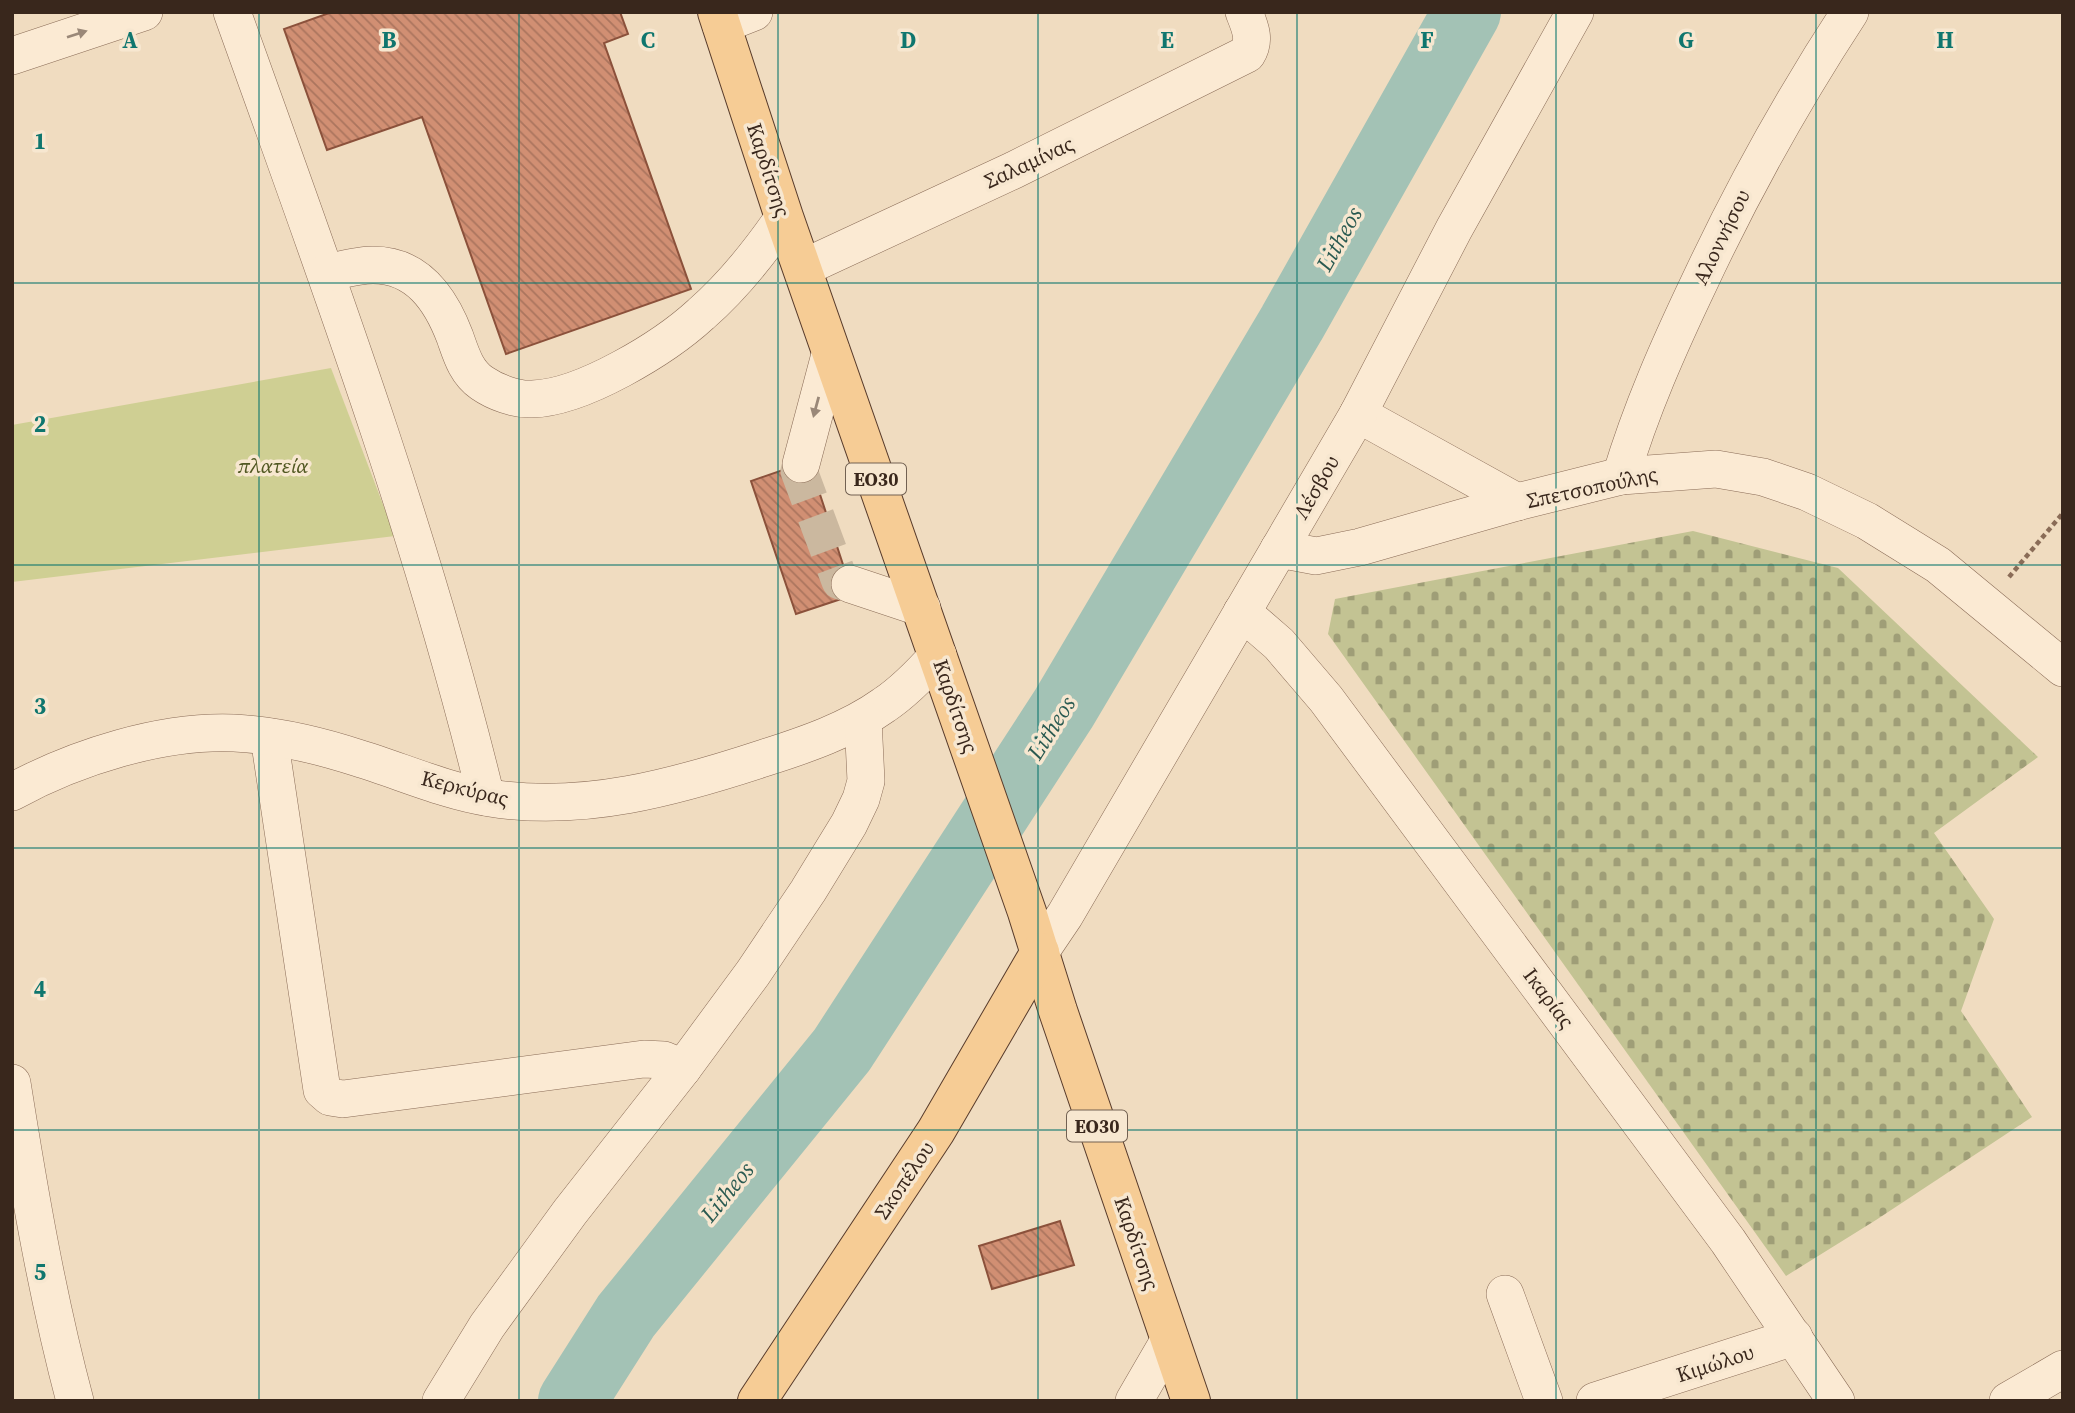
<svg xmlns="http://www.w3.org/2000/svg" width="2075" height="1413" viewBox="0 0 2075 1413" font-family="'Source Serif 4',serif">
	<defs>
		<pattern id="cemetery-stones" width="16" height="16" patternUnits="userSpaceOnUse" patternTransform="scale(1.75)"><rect width="16" height="16" fill="#c3c393"/><path d="M2 7V4a2 2 0 0 1 4 0v3zM10 15v-3a2 2 0 0 1 4 0v3z" fill="#9f9e77"/></pattern>
		<pattern id="building-back-hatch" width="6" height="6" patternUnits="userSpaceOnUse" patternTransform="scale(1.75)"><rect width="6" height="6" fill="#d18f73"/><path d="M-1 5l2 2M0 0l6 6M5-1l2 2" fill="none" stroke="#ab755e"/></pattern>
	</defs>
	<rect width="100%" height="100%" fill="#f0dcc0"/>
	<path fill="#cfcf93" d="M 331,368 L 395,536 L 12,582 L 12,425 Z"/>
	<path fill="url(#cemetery-stones)" d="M 1693,531 L 1838,568 L 2038,757 L 1934,833 L 1994,919 L 1961,1011 L 2032,1117 L 1876,1220 L 1786,1276 L 1328,634 L 1335,599 Z"/>
	<g fill="none" stroke-linecap="round" stroke-linejoin="round">
		<path stroke="#a3c2b5" stroke-width="68" d="M 572,1401 L 626,1316 L 842,1050 L 1064,708 L 1292,323 L 1467,12"/>
	</g>
	<g fill="url(#building-back-hatch)" stroke="#8b513b" stroke-width="2">
		<path d="M 332,12 L 620,12 L 628,34 L 604,43 L 691,289 L 506,354 L 422,117 L 327,150 L 284,29 Z"/>
		<path d="M 809,461 L 853,595 L 796,614 L 751,481 Z"/>
		<path d="M 1060,1221 L 1074,1265 L 992,1289 L 979,1246 Z"/>
	</g>
	<g fill="none" stroke-linecap="round" stroke-linejoin="round">
		<path stroke="#cbb89f" stroke-width="37" stroke-dasharray="37 18" stroke-linecap="butt" d="M 801,464 L 799,471 L 840,581 L 850,584"/>
		<defs>
			<g id="minor">
				<path d="M 232,12 C 325,271 421,530 486,797"/>
				<path d="M 721,25 L 754,12"/>
				<path d="M 12,56 L 144,12"/>
				<path d="M 803,268 L 1014,170 L 1247,54 C 1256,40 1250,27 1244,12"/>
				<path d="M 326,273 C 341,270 358,265 373,265 C 418,265 441,300 455,337 C 461,354 466,372 482,383 C 495,392 516,400 532,399 C 582,398 664,348 701,314 C 733,286 760,252 784,217"/>
				<path d="M 1358,414 L 1517,502"/>
				<path d="M 801,464 L 831,351"/>
				<path d="M 1621,476 C 1641,409 1669,346 1699,283 C 1743,189 1793,99 1850,12"/>
				<path d="M 1279,549 L 1316,556 L 1360,547 L 1517,502 L 1621,476 L 1716,469 L 1763,477 L 1807,492 L 1867,521 L 1938,565 L 2063,668"/>
				<path d="M 850,584 L 922,608"/>
				<path d="M 1242,612 L 1279,644 L 1326,699 L 1728,1241 L 1836,1401"/>
				<path d="M 269,737 L 322,1090 L 330,1097 L 343,1099 L 644,1059 L 664,1060 L 683,1068"/>
				<path d="M 12,792 C 76,757 162,730 234,733 C 277,735 318,745 358,758 C 401,771 445,791 490,798 C 583,813 676,787 764,758 C 805,745 849,730 884,705 C 905,691 922,673 938,655"/>
				<path d="M 1040,952 L 1065,915 L 1358,414 L 1454,229 L 1575,12"/>
				<path d="M 12,1083 C 29,1190 47,1296 75,1401"/>
				<path d="M 1505,1294 L 1544,1401"/>
				<path d="M 441,1401 L 487,1326 L 570,1212 L 683,1068 L 753,973 L 808,891 L 849,824 L 861,799 L 866,781 L 863,719"/>
				<path d="M 1134,1401 L 1170,1339"/>
				<path d="M 1595,1401 L 1794,1337"/>
				<path d="M 2008,1401 L 2063,1369"/>
			</g>
			<g id="major">
				<path d="M 717,12 L 784,217 L 1027,912 L 1058,1011 L 1191,1401"/>
				<path d="M 757,1401 L 936,1131 L 1040,952"/>
			</g>
		</defs>
		<use href="#minor" stroke="#8a6c57" stroke-width="38"/>
		<use href="#major" stroke="#583b2b" stroke-width="40"/>
		<path stroke="#8a6c57" stroke-width="4.5" stroke-dasharray="5 3.5" stroke-linecap="butt" d="M 2009,577 L 2063,513"/>
		<use href="#minor" stroke="#fbead3" stroke-width="37"/>
		<use href="#major" stroke="#f6cc95" stroke-width="38"/>
	</g>
	<defs><path id="oneway-solid" d="M-6-.8H1V-3.2L6.5 0L1 3.2V.8H-6Z" transform="scale(1.75)"/></defs>
	<g fill="#9a8878">
		<use href="#oneway-solid" transform="translate(77 34) rotate(-18)"/>
		<use href="#oneway-solid" transform="translate(816 407) rotate(105)"/>
	</g>
	<path fill="none" stroke="#0f766e" stroke-width="2" stroke-opacity="0.55" d="M 259,12 L 259,1401M 519,12 L 519,1401M 778,12 L 778,1401M 1038,12 L 1038,1401M 1297,12 L 1297,1401M 1556,12 L 1556,1401M 1816,12 L 1816,1401M 12,283 L 2063,283M 12,565 L 2063,565M 12,848 L 2063,848M 12,1130 L 2063,1130"/>
	<g text-anchor="middle" dominant-baseline="central" stroke-width="7" stroke-linejoin="round" paint-order="stroke">
		<g fill="#f7e7d0" stroke="#726152" stroke-width="2">
			<rect x="846" y="463.5" width="60" height="31" rx="5"/>
			<rect x="1067" y="1110.5" width="60" height="31" rx="5"/>
		</g>
		<g font-size="19" font-weight="bold" fill="#39271c">
			<text x="876" y="479">ΕΟ30</text>
			<text x="1097" y="1126">ΕΟ30</text>
		</g>
		<g font-size="21" fill="#39271c" stroke="#f7e7d0">
			<text transform="translate(1029 162) rotate(-25)">Σαλαμίνας</text>
			<text transform="translate(769 170) rotate(72)">Καρδίτσης</text>
			<text transform="translate(1721 237) rotate(-64)">Αλοννήσου</text>
			<text transform="translate(1316 487) rotate(-60)">Λέσβου</text>
			<text transform="translate(1592 487) rotate(-12)">Σπετσοπούλης</text>
			<text transform="translate(956 706) rotate(71)">Καρδίτσης</text>
			<text transform="translate(465 788) rotate(14)">Κερκύρας</text>
			<text transform="translate(1549 998) rotate(53)">Ικαρίας</text>
			<text transform="translate(904 1180) rotate(-56)">Σκοπέλου</text>
			<text transform="translate(1137 1243) rotate(71)">Καρδίτσης</text>
			<text transform="translate(1715 1363) rotate(-18)">Κιμώλου</text>
		</g>
		<g font-size="21" font-style="italic" fill="#505721" stroke="#f7e7d0">
			<text x="273" y="465">πλατεία</text>
		</g>
		<g font-size="23" font-style="italic" fill="#2a5a51" stroke="#f7e7d0">
			<text transform="translate(1339 239) rotate(-61)">Litheos</text>
			<text transform="translate(1051 728) rotate(-58)">Litheos</text>
			<text transform="translate(727 1192) rotate(-51)">Litheos</text>
		</g>
	</g>
	<g font-size="23" text-anchor="middle" font-weight="bold" fill="#0f766e" stroke="#f7e7d0" stroke-width="7" stroke-linejoin="round" paint-order="stroke">
		<text x="130" y="48">A</text>
		<text x="389" y="48">B</text>
		<text x="648" y="48">C</text>
		<text x="908" y="48">D</text>
		<text x="1167" y="48">E</text>
		<text x="1427" y="48">F</text>
		<text x="1686" y="48">G</text>
		<text x="1945" y="48">H</text>
		<text x="40" y="149">1</text>
		<text x="40" y="432">2</text>
		<text x="40" y="714">3</text>
		<text x="40" y="997">4</text>
		<text x="40" y="1280">5</text>
	</g>
	<rect width="2075" height="1413" fill="none" stroke="#39271c" stroke-width="28"/>
</svg>
